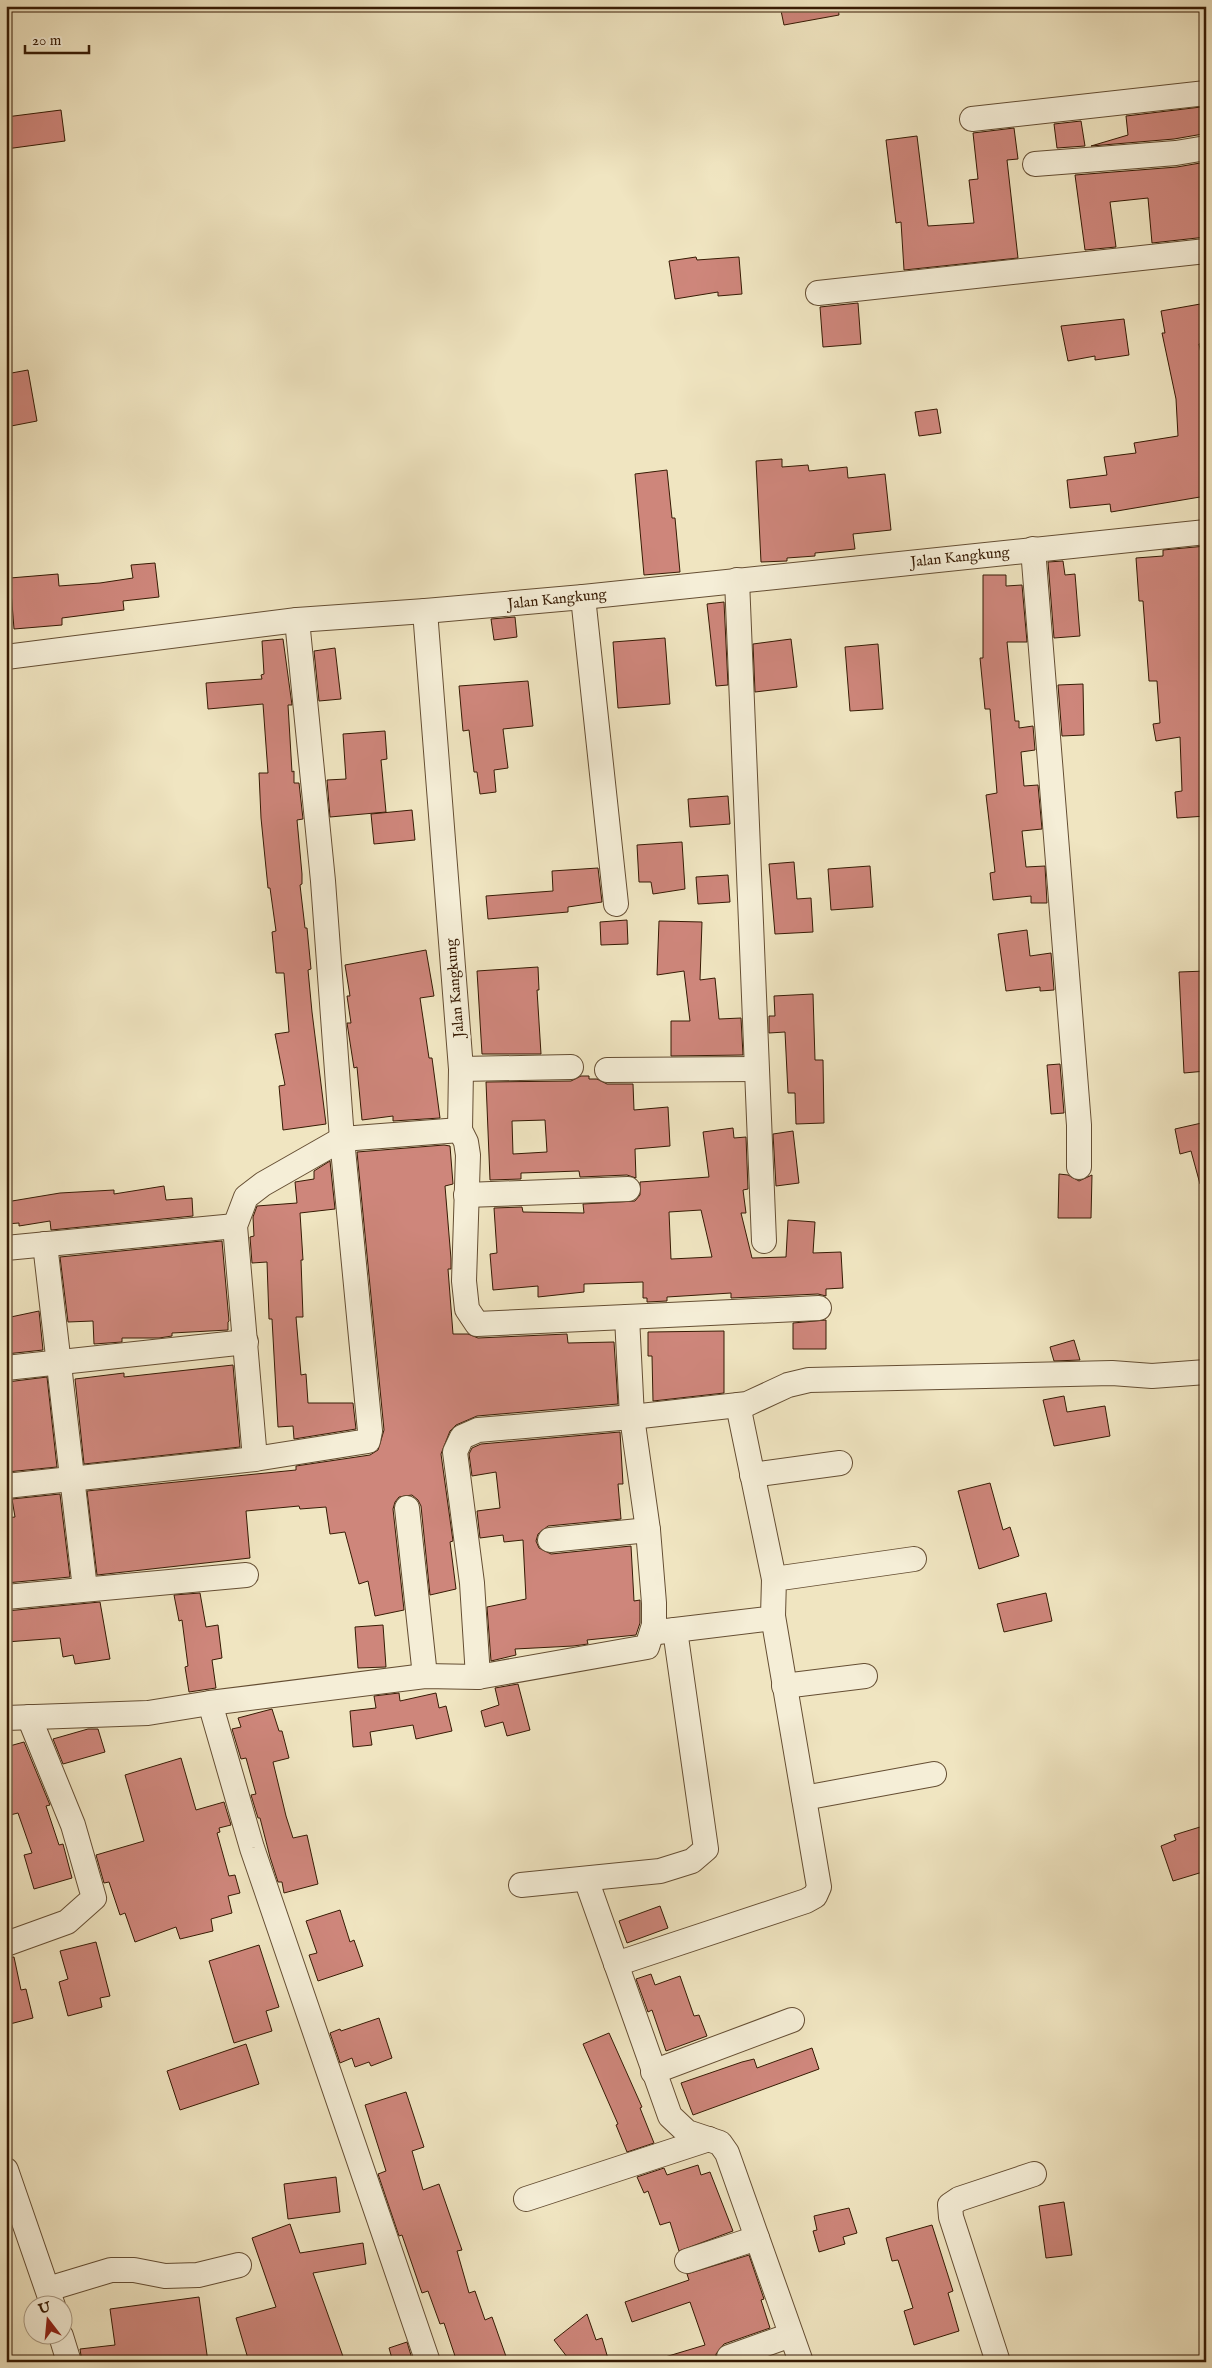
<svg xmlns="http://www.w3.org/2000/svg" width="1212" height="2368" viewBox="0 0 1212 2368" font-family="'IM FELL English',serif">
	<rect width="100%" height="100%" fill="#f0e5c1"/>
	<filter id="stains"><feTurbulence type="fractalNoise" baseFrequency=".004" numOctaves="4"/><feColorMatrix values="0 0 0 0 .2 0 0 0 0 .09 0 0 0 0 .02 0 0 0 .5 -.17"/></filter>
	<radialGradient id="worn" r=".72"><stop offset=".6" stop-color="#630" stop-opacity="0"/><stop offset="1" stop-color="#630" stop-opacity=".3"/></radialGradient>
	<g fill="#ce867b" stroke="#371b04" fill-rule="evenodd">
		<path d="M 780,6 L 838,6 L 839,15 L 784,25 Z"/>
		<path d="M 1201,107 L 1203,134 L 1174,139 L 1091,146 L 1128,135 L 1126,116 Z"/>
		<path d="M 61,110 L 65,141 L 6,149 L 6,117 Z"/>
		<path d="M 1081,121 L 1085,146 L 1057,148 L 1054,124 Z"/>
		<path d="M 1014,128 L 1018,159 L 1007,160 L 1018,258 L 904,270 L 901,222 L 896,223 L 886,140 L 917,136 L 928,226 L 974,223 L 969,180 L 978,179 L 973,133 Z"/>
		<path d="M 1206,162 L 1206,237 L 1152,243 L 1148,198 L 1110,202 L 1116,247 L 1085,250 L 1075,175 L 1177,167 Z"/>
		<path d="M 696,257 L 697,260 L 739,257 L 742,294 L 718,296 L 718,292 L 675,299 L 669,261 Z"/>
		<path d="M 858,303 L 861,344 L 823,347 L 820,307 Z"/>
		<path d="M 1206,303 L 1206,343 L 1199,344 L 1206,377 L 1206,496 L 1111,512 L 1110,504 L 1070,508 L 1067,480 L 1107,475 L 1104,457 L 1136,453 L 1134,443 L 1178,436 L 1176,399 L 1162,333 L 1165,333 L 1161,311 Z"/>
		<path d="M 1124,319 L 1129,355 L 1095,360 L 1095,356 L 1068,361 L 1061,326 Z"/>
		<path d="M 28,370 L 37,421 L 6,427 L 6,374 Z"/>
		<path d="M 937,409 L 941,433 L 919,436 L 915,412 Z"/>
		<path d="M 782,459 L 782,467 L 808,465 L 809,471 L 847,467 L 848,478 L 885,474 L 891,530 L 853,534 L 855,549 L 815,553 L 815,556 L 787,558 L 787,561 L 761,562 L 756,461 Z"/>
		<path d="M 667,470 L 672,518 L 675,518 L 680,572 L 644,575 L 635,474 Z"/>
		<path d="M 1206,546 L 1206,816 L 1177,818 L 1175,792 L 1182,791 L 1180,737 L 1156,741 L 1153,724 L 1160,723 L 1157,681 L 1149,681 L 1143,601 L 1139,601 L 1136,558 L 1163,556 L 1163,550 Z"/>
		<path d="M 1063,561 L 1065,575 L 1075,574 L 1080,636 L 1054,638 L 1048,562 Z"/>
		<path d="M 155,563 L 159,597 L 123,601 L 124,610 L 62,618 L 62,625 L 14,629 L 10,578 L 58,574 L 59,586 L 100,583 L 133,578 L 131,565 Z"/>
		<path d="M 983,575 L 1006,575 L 1006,586 L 1022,585 L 1027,642 L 1007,642 L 1015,721 L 1019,721 L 1019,728 L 1033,726 L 1035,750 L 1021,752 L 1024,786 L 1038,785 L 1042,829 L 1022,831 L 1026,867 L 1045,866 L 1047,903 L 1031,903 L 1031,896 L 993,900 L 990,873 L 995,872 L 986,795 L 997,793 L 990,709 L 985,709 L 980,658 L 983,658 Z"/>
		<path d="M 724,602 L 728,685 L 716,686 L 707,604 Z"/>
		<path d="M 515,617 L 517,637 L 494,640 L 491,619 Z"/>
		<path d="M 665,638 L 670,704 L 618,708 L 613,642 Z"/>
		<path d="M 283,639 L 292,705 L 288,705 L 292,772 L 294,771 L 294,783 L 299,783 L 303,819 L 297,820 L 302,874 L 302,884 L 300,885 L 305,928 L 307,928 L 311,969 L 308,970 L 312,1012 L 326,1124 L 283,1130 L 279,1086 L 285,1085 L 275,1034 L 289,1032 L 284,973 L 276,973 L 272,932 L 276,931 L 270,888 L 268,888 L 261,818 L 259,773 L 268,773 L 263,704 L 208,709 L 206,683 L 262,679 L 261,675 L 264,674 L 262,641 Z"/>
		<path d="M 791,639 L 797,687 L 755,692 L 753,644 Z"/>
		<path d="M 878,644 L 883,709 L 850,711 L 845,647 Z"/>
		<path d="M 335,648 L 341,699 L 319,701 L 314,651 Z"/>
		<path d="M 528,681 L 533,726 L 503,729 L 508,768 L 494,770 L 496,792 L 480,794 L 477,772 L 474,772 L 469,730 L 463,731 L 459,686 Z"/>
		<path d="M 1083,684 L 1084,735 L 1062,736 L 1058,685 Z"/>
		<path d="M 385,731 L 387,759 L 381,760 L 386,812 L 330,817 L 327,780 L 346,779 L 343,734 Z"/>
		<path d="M 728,796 L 730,824 L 690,827 L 688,799 Z"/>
		<path d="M 412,810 L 415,840 L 374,844 L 371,814 Z"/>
		<path d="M 682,842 L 685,889 L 653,894 L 651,882 L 639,882 L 637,845 Z"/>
		<path d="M 794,862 L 797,899 L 811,898 L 813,932 L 775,934 L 769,864 Z"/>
		<path d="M 870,866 L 873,907 L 831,910 L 828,869 Z"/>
		<path d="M 598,868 L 602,902 L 568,907 L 568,912 L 488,919 L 486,896 L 553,891 L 552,871 Z"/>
		<path d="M 728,875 L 730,902 L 698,904 L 696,877 Z"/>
		<path d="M 627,920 L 628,944 L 601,945 L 600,922 Z"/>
		<path d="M 659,921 L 702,922 L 700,980 L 715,978 L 719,1019 L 741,1018 L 743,1055 L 671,1056 L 671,1021 L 690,1021 L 684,971 L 657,975 Z"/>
		<path d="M 1027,930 L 1030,956 L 1051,953 L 1054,990 L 1040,991 L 1040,987 L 1006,991 L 998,934 Z"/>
		<path d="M 426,950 L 434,996 L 420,998 L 429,1058 L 432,1058 L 440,1118 L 393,1121 L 393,1116 L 362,1120 L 357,1067 L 354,1068 L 347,1023 L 351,1023 L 347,996 L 350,996 L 345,965 Z"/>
		<path d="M 538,967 L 539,990 L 537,990 L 541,1054 L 482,1054 L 477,971 Z"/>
		<path d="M 1206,971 L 1206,1071 L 1184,1073 L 1179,972 Z"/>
		<path d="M 813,994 L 815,1060 L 823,1060 L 824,1123 L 796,1124 L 795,1093 L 788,1093 L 785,1032 L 769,1033 L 769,1016 L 775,1016 L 774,996 Z"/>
		<path d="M 1060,1064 L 1064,1113 L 1051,1114 L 1047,1065 Z"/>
		<path d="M 581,1076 L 589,1076 L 589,1079 L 597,1079 L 607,1084 L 633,1084 L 634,1110 L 668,1107 L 670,1146 L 635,1149 L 636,1178 L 627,1175 L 580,1177 L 579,1171 L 521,1173 L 521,1179 L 490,1180 L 486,1082 L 571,1081 ZM 545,1120 L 547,1152 L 513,1154 L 512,1121 Z"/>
		<path d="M 1206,1122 L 1206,1183 L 1200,1184 L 1191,1151 L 1180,1154 L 1175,1129 Z"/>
		<path d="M 733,1128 L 734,1138 L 746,1137 L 748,1189 L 743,1190 L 746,1213 L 741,1213 L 752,1258 L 786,1257 L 788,1220 L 815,1222 L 813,1253 L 841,1252 L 843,1288 L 826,1289 L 826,1296 L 818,1294 L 731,1298 L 731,1293 L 667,1297 L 667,1301 L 647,1302 L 647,1298 L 643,1298 L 643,1282 L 584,1284 L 584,1292 L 538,1297 L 538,1286 L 493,1290 L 490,1254 L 497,1253 L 494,1208 L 522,1207 L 523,1212 L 584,1213 L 583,1204 L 635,1201 L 640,1195 L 640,1182 L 709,1177 L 703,1132 ZM 701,1210 L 712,1257 L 671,1259 L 669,1212 Z"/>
		<path d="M 793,1131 L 799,1183 L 776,1186 L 773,1134 Z"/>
		<path d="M 444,1145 L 450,1146 L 453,1184 L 445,1186 L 451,1259 L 451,1269 L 448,1269 L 453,1334 L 468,1334 L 478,1338 L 567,1334 L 568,1343 L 614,1342 L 618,1404 L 477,1416 L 456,1425 L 450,1431 L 441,1454 L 453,1541 L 450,1542 L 456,1589 L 430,1595 L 421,1506 L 418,1500 L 412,1495 L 399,1497 L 395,1502 L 393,1509 L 404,1610 L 375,1616 L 368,1581 L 359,1584 L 345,1532 L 330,1534 L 326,1507 L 300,1509 L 299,1506 L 246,1511 L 250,1558 L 97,1575 L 87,1491 L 296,1470 L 296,1466 L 370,1455 L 378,1450 L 384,1430 L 357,1152 Z"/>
		<path d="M 330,1161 L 335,1209 L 300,1213 L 303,1260 L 301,1260 L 303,1317 L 296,1317 L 301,1375 L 306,1374 L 308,1403 L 353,1403 L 356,1429 L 294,1439 L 293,1426 L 278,1427 L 272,1319 L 269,1319 L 267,1262 L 252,1263 L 250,1237 L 254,1236 L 253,1217 L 257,1206 L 297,1203 L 295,1182 L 314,1179 L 314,1171 Z"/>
		<path d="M 1059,1174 L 1068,1175 L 1079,1181 L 1092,1175 L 1091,1218 L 1058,1218 Z"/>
		<path d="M 164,1186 L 166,1200 L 192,1198 L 193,1216 L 51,1230 L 50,1221 L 19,1226 L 19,1223 L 6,1224 L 6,1202 L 60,1193 L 114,1190 L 114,1194 Z"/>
		<path d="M 222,1241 L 229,1321 L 228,1322 L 228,1330 L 172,1333 L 172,1336 L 159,1338 L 122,1338 L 122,1342 L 94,1344 L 93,1321 L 68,1322 L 60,1257 Z"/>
		<path d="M 39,1311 L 43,1350 L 6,1354 L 6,1318 Z"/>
		<path d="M 826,1320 L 826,1349 L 793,1349 L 793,1323 Z"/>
		<path d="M 724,1331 L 724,1393 L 653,1401 L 652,1356 L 648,1356 L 648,1332 Z"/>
		<path d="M 1074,1340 L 1080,1360 L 1054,1361 L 1050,1347 Z"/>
		<path d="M 233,1365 L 240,1447 L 84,1464 L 75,1379 L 124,1373 L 124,1377 Z"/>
		<path d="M 47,1377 L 57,1467 L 7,1472 L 6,1401 L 9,1401 L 7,1382 Z"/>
		<path d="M 1064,1396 L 1067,1412 L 1105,1406 L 1110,1436 L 1054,1446 L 1043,1400 Z"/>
		<path d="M 620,1432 L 623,1484 L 618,1484 L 621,1519 L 548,1526 L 538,1534 L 536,1541 L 539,1548 L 551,1554 L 631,1546 L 634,1601 L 640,1600 L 640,1623 L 636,1635 L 587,1640 L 588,1644 L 573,1646 L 515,1649 L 516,1655 L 491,1661 L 487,1607 L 526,1599 L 523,1540 L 504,1542 L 503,1535 L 480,1538 L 477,1511 L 500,1508 L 496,1472 L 472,1476 L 469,1454 L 472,1448 L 481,1444 Z"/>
		<path d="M 990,1483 L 1003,1530 L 1010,1527 L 1019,1556 L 979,1569 L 958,1491 Z"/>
		<path d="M 60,1494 L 70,1577 L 6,1583 L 6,1518 L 15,1517 L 12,1499 Z"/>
		<path d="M 200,1593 L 206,1627 L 218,1625 L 222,1658 L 212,1660 L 216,1688 L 189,1692 L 185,1667 L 188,1666 L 182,1620 L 179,1621 L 174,1595 Z"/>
		<path d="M 1046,1593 L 1052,1621 L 1004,1632 L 997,1604 Z"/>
		<path d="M 100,1602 L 110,1659 L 75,1664 L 73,1655 L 63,1657 L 60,1638 L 6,1642 L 6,1611 Z"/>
		<path d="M 383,1625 L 386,1667 L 358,1668 L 355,1627 Z"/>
		<path d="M 518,1684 L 530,1730 L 507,1736 L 503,1722 L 485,1727 L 481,1711 L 499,1705 L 495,1688 Z"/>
		<path d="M 399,1693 L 400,1701 L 436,1693 L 439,1708 L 446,1706 L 452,1731 L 416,1739 L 413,1725 L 370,1732 L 372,1745 L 353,1747 L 350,1711 L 376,1708 L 374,1696 Z"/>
		<path d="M 272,1709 L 279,1731 L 282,1731 L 289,1758 L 273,1762 L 286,1816 L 293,1838 L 307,1835 L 318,1884 L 284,1893 L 282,1882 L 278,1882 L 270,1857 L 260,1818 L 258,1818 L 251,1795 L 256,1794 L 246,1758 L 241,1759 L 232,1729 L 241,1727 L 238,1718 Z"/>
		<path d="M 88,1729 L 98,1729 L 105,1752 L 63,1764 L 53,1739 Z"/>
		<path d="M 24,1742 L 50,1805 L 46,1806 L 59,1845 L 63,1844 L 72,1878 L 34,1889 L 24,1855 L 32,1853 L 18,1813 L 6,1816 L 6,1747 Z"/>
		<path d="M 181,1758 L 196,1810 L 224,1802 L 231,1825 L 219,1828 L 220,1832 L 217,1833 L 229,1876 L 235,1875 L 240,1893 L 228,1896 L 232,1913 L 211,1919 L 213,1931 L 180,1939 L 176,1927 L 135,1942 L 125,1913 L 120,1915 L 109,1882 L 104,1883 L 96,1855 L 144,1841 L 125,1775 Z"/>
		<path d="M 1200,1827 L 1206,1845 L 1206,1871 L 1173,1881 L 1161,1846 L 1176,1840 L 1174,1835 Z"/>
		<path d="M 660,1906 L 668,1928 L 627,1943 L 619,1921 Z"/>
		<path d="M 340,1910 L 350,1942 L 354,1940 L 363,1966 L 318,1981 L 309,1955 L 317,1953 L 306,1921 Z"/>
		<path d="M 96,1942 L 110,1996 L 100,1998 L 102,2007 L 68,2016 L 59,1982 L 68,1979 L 60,1951 Z"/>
		<path d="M 259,1945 L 279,2007 L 266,2011 L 272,2031 L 234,2043 L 209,1961 Z"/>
		<path d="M 14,1957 L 21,1990 L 26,1989 L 33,2018 L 6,2025 L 6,1958 Z"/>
		<path d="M 651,1974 L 655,1985 L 680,1976 L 694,2016 L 699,2015 L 707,2036 L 666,2051 L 652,2010 L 648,2012 L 636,1979 Z"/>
		<path d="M 379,2018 L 392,2058 L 371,2066 L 369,2062 L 355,2067 L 352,2058 L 340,2063 L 330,2033 L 340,2029 L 341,2031 Z"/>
		<path d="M 609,2033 L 642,2107 L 640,2108 L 654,2143 L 627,2152 L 616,2125 L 618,2124 L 583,2044 Z"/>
		<path d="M 246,2044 L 259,2084 L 180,2110 L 167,2071 Z"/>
		<path d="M 812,2048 L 819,2069 L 693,2115 L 681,2083 L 742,2062 L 754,2059 L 757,2068 Z"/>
		<path d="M 406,2092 L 424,2147 L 412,2151 L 423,2190 L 439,2184 L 462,2250 L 457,2251 L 469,2293 L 475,2291 L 485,2320 L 492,2317 L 508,2362 L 457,2362 L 444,2323 L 440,2324 L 428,2291 L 422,2293 L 402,2235 L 399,2236 L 378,2174 L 386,2171 L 365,2105 Z"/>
		<path d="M 698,2165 L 701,2175 L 710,2172 L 733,2231 L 679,2251 L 670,2222 L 660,2225 L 648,2191 L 644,2193 L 637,2177 L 664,2168 L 667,2175 Z"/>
		<path d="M 336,2177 L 340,2212 L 288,2219 L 284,2184 Z"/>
		<path d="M 1064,2202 L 1072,2255 L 1046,2258 L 1039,2206 Z"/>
		<path d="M 849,2208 L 857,2233 L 843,2237 L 845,2244 L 819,2252 L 813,2231 L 817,2230 L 814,2216 Z"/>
		<path d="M 290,2224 L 300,2253 L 363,2243 L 366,2264 L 313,2273 L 345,2362 L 249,2362 L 236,2318 L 276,2307 L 252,2238 Z"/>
		<path d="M 932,2225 L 953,2291 L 948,2293 L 959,2331 L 914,2345 L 904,2311 L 913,2308 L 898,2260 L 892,2261 L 886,2238 Z"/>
		<path d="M 749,2255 L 764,2299 L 761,2300 L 770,2328 L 724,2344 L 716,2354 L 716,2362 L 666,2362 L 665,2357 L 705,2345 L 690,2302 L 632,2322 L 625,2302 L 689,2280 L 687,2274 Z"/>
		<path d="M 199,2297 L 208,2362 L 82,2362 L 80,2349 L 115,2345 L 110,2309 Z"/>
		<path d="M 587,2314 L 596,2340 L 602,2338 L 609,2362 L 571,2362 L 554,2340 Z"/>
		<path d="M 407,2342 L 413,2362 L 393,2362 L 389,2348 Z"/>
	</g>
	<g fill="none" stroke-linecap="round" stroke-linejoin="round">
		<defs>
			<g id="street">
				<path d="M 972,119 L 1206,93"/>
				<path d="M 1035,164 L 1176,153 L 1206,148"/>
				<path d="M 818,293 L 1206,251"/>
				<path d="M 1033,549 L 1079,1125 L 1079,1167"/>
				<path d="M 737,580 L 764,1241"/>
				<path d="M 583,597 L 616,904"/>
				<path d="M 425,611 L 461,1069 L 460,1130 L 466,1142 L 468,1155 L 464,1281 L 467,1309 L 477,1324 L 819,1308"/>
				<path d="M 6,657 L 297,620 L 425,611 L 583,597 L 1206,532"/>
				<path d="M 461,1069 L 571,1067"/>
				<path d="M 607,1070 L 756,1069"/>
				<path d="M 466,1195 L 628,1189"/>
				<path d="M 45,1244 L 85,1589"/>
				<path d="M 6,1248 L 235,1226"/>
				<path d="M 6,1368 L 246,1342"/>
				<path d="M 738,1405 L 774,1579"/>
				<path d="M 255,1459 L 235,1226 L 246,1197 L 263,1184 L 342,1139 L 460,1130"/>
				<path d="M 752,1475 L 840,1463"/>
				<path d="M 6,1486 L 255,1459 L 368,1441 L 370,1431 L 342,1139 L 323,881 L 297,620"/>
				<path d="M 407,1508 L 425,1676"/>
				<path d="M 550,1540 L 648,1530"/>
				<path d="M 6,1597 L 246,1575"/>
				<path d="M 658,1632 L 766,1619 L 773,1616 L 774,1579 L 914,1559"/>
				<path d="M 478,1677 L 472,1583 L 455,1452 L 462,1437 L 478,1430 L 632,1417 L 747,1404 L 788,1385 L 809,1380 L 1112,1373 L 1152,1376 L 1206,1372"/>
				<path d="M 784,1686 L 865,1676"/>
				<path d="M 210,1703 L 252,1848 L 428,2362"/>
				<path d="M 6,1718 L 148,1713 L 210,1703 L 425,1676 L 478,1677 L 647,1647 L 654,1625 L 654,1603 L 648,1530 L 632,1417 L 627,1317"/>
				<path d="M 804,1798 L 934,1774"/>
				<path d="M 586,1879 L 670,2116 L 687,2132 L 720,2143 L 727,2153 L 801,2362"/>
				<path d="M 521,1885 L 660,1871 L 692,1861 L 706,1849 L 675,1630"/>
				<path d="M 6,1944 L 67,1922 L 94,1898 L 73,1825 L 29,1717"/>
				<path d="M 616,1964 L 806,1901 L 815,1896 L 819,1887 L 773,1616"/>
				<path d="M 653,2072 L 792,2020"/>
				<path d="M 6,2170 L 53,2306"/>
				<path d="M 526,2199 L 709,2139"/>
				<path d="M 687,2261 L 757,2238"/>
				<path d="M 48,2289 L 111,2270 L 134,2270 L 165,2276 L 198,2275 L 239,2265"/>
				<path d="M 61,2336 L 69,2362"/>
				<path d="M 729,2357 L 791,2335"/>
				<path d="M 998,2362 L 951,2217 L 950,2205 L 959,2199 L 1034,2174"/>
			</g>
		</defs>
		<use href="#street" stroke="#654e33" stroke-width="26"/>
		<use href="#street" stroke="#f5eed7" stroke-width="24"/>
	</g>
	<g text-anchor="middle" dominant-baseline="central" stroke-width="5" stroke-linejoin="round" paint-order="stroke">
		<g font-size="15" fill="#371b04" stroke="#f5eed7">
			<text transform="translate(960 557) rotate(-6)">Jalan Kangkung</text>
			<text transform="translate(557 599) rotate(-6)">Jalan Kangkung</text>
			<text transform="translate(455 988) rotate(-95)">Jalan Kangkung</text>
		</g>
	</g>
	<rect width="1212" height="2368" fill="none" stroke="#f0e5c1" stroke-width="25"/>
	<rect x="8" y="8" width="1197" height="2353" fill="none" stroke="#371b04" stroke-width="2.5"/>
	<rect x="12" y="12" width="1187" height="2343" fill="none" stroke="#371b04"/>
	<g transform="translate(48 2320) rotate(344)"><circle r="24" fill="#f5eed7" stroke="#a99a83"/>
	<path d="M0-4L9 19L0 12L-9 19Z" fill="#8f2418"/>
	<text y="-8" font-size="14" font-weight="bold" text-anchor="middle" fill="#371b04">U</text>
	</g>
	<path d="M25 45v8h64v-8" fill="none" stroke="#371b04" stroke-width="2.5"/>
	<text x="32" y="45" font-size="15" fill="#371b04" stroke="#f5eed7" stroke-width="4" paint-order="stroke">20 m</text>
	<rect width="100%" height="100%" filter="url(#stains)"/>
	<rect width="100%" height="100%" fill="url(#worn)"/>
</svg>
